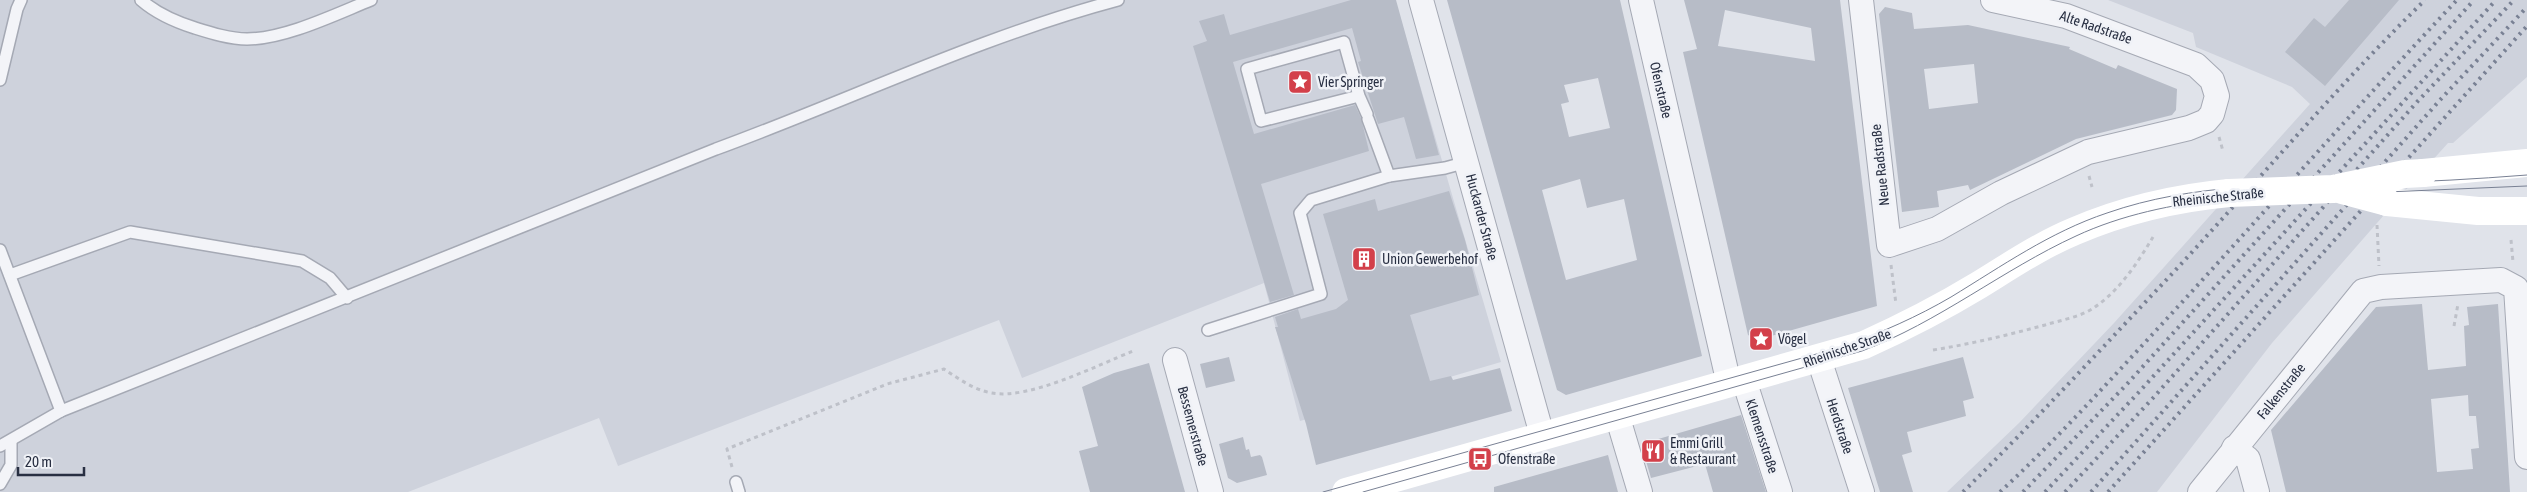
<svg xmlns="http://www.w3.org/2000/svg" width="2527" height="492" viewBox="0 0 2527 492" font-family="'Asap Condensed',sans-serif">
	<rect width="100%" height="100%" fill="#e0e3ea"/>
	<g fill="#ced2dc">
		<path d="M 0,0 L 1395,0 L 1501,362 L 1300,421 L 1264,283 L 1022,378 L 999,320 L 618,466 L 599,418 L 408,492 L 0,492 Z"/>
		<path d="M 2108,0 L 2527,0 L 2527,77 L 2453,143 L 2448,143 L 2412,183 L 2272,343 L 2157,492 L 1947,492 L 2019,423 L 2114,323 L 2310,104 L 2292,87 L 2196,47 L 2193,33 Z"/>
	</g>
	<g fill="#b7bcc7" fill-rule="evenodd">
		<path d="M 1351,0 L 1396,0 L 1439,155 L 1416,159 L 1404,117 L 1378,124 L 1358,62 L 1361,61 L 1352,28 L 1233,62 L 1254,134 L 1355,105 L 1361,118 L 1369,151 L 1261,184 L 1294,295 L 1270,302 L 1193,46 L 1207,41 L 1199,21 L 1224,14 L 1230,35 Z"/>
		<path d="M 1447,0 L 1620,0 L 1702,356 L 1566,395 L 1557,390 ZM 1598,78 L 1610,128 L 1569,137 L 1561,104 L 1569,102 L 1564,85 ZM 1580,179 L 1587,208 L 1624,199 L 1637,260 L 1566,280 L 1542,190 Z"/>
		<path d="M 1684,0 L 1840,0 L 1877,306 L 1757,340 L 1748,335 L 1683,52 L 1697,49 ZM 1725,10 L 1811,28 L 1815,61 L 1718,46 Z"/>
		<path d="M 2349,0 L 2399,0 L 2325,86 L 2285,52 L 2314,18 L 2325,27 Z"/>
		<path d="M 1885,7 L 1912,13 L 1914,29 L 1968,25 L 2070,47 L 2069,49 L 2116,69 L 2118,65 L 2177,89 L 2176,110 L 2172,115 L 2076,139 L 1970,190 L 1968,185 L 1937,191 L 1939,207 L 1902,212 L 1879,14 ZM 1974,64 L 1978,103 L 1929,109 L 1924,69 Z"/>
		<path d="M 1449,191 L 1465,240 L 1479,295 L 1410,315 L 1430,381 L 1451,376 L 1453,380 L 1500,368 L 1512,411 L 1316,465 L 1306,424 L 1275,327 L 1278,327 L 1275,317 L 1298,309 L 1301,319 L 1336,309 L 1348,300 L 1323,214 L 1375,199 L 1378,211 Z"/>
		<path d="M 2422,304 L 2428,370 L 2466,366 L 2464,326 L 2469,325 L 2467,307 L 2498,304 L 2510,492 L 2286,492 L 2271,430 L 2376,307 ZM 2468,395 L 2469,416 L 2476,416 L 2479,448 L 2471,449 L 2473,469 L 2437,472 L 2431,399 Z"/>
		<path d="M 1229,357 L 1235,381 L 1206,388 L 1200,364 Z"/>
		<path d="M 1963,357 L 1974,398 L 1963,401 L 1966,416 L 1907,432 L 1912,452 L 1902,455 L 1913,492 L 1880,492 L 1848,388 Z"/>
		<path d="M 1149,363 L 1185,492 L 1090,492 L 1079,451 L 1098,446 L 1082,387 L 1114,373 Z"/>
		<path d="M 1741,415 L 1766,492 L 1713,492 L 1705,464 L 1651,478 L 1641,444 Z"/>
		<path d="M 1243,437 L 1246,450 L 1249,449 L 1251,457 L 1260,455 L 1262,457 L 1267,475 L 1237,483 L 1228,478 L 1219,444 Z"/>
		<path d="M 1608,455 L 1618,492 L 1494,492 L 1494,487 Z"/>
	</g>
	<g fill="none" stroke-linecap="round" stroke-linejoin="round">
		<defs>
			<g id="lane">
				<path d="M 141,0 C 156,13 176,22 195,28 C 211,33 230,39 247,39 C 285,39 336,14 371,0"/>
				<path d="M 0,80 L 17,9 L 21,0"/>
				<path d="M 1359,96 L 1261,121 L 1247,69 L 1344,42 L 1359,96 L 1367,114"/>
				<path d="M 1368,119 L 1389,176"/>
				<path d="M 0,250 L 61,411"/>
				<path d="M 10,275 L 130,232 L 302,261 L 330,278 L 347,298"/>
				<path d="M 1208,330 L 1321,294 L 1300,213 L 1311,200 L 1389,176 L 1445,168 L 1467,162"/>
				<path d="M 0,446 L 61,411 L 716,149 C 850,100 979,37 1118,0"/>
				<path d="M 736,482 L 739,492"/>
				<path d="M 0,484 L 11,465 L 11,441"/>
			</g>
			<g id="street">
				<path d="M 1421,0 L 1542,435"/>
				<path d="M 1641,0 L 1729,384"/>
				<path d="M 1861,0 L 1889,245 L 1937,229 L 2001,193 L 2088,152 L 2189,128 L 2206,121 L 2212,114 L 2217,96 L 2212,80 L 2196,65 L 2066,16 L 1993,0"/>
				<path d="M 1819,359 L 1862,492"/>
				<path d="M 1175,360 L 1211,492"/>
				<path d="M 1744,380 L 1780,492"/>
				<path d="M 1617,415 L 1640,492"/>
				<path d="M 2234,448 L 2248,459 L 2257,492"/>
				<path d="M 2200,492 L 2363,291 L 2381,287 L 2501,280 L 2516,288 L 2527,457"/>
			</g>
		</defs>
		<use href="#lane" stroke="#a5a9b4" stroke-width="14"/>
		<use href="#street" stroke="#a5a9b4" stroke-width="26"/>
		<g stroke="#bec1c9" stroke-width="3" stroke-dasharray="4 4" stroke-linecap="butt">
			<path d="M 2219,137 L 2223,151"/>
			<path d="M 2089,176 L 2092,187"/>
			<path d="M 2377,225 L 2379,266"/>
			<path d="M 2511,240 L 2513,262"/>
			<path d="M 1891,265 L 1896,304"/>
			<path d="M 2454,326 L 2458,304"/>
			<path d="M 1933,350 C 1971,344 2008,335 2045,325 C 2061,320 2081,317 2095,307 C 2120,290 2138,262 2153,237"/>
			<path d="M 732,467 L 727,449 L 887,384 L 944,369 C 959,379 974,390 992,393 C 1029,400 1098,365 1133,351"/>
		</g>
		<use href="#lane" stroke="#f3f4f8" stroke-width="11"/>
		<use href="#street" stroke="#f3f4f8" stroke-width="24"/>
		<g stroke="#fff" stroke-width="28">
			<path d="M 2423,173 L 2527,163"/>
			<path d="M 2387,202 L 2478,211 L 2527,211"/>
			<path d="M 1346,492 L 1864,345 C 1904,327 1941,308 1979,285 C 2010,266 2041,245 2075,231 C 2124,210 2176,198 2229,193"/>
		</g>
		<g stroke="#798194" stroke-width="1">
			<path d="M 1323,492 L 1845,346 C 1882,332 1917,317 1951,297 C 2002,266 2050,232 2107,213 C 2193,183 2283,185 2372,183 C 2424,182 2476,179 2527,175"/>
			<path d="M 1363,492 L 1862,351 C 1939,322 2002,270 2076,236 C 2121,215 2173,204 2223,199 L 2527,186"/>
		</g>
		<g stroke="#798194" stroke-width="4" stroke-dasharray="2.5 5" stroke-linecap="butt">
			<path d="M 1963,492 C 2034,422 2101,349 2169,277 C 2255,185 2335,88 2425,0"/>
			<path d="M 2000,492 C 2053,443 2101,390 2150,337 C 2253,226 2353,110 2457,0"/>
			<path d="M 2023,492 L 2128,383 L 2474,0"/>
			<path d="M 2045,492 L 2139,392 L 2496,0"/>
			<path d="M 2065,492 L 2153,398 L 2417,102 L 2514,0"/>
			<path d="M 2091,492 L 2440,100 L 2527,7"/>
			<path d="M 2108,492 L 2527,26"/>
		</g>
		<g stroke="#fff" stroke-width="28">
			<path d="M 2342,190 L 2387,202"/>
			<path d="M 2229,193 L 2333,189 L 2405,174 L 2423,173"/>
		</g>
	</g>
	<defs>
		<symbol id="sight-square" viewBox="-11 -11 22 22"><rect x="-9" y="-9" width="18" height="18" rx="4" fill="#d3404a" stroke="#f0f2f7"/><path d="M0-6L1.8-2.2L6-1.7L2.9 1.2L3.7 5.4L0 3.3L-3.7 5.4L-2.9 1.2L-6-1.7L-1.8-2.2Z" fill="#fff"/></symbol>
		<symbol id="building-square" viewBox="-11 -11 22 22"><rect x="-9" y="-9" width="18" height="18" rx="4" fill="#d3404a" stroke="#f0f2f7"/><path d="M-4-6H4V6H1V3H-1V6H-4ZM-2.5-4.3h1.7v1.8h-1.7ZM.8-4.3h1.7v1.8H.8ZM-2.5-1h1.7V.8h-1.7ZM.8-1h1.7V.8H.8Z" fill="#fff"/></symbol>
		<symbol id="restaurant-square" viewBox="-11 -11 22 22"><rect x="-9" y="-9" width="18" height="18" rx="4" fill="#d3404a" stroke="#f0f2f7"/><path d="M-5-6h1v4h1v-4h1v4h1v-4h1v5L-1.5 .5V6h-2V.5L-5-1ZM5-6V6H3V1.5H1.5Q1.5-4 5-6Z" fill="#fff"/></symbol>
		<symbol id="bus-square" viewBox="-11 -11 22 22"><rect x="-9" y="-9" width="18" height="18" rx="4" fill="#d3404a" stroke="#f0f2f7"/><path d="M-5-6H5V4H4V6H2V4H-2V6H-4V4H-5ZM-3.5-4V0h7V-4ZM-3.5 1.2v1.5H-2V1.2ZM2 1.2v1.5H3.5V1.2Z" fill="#fff"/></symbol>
	</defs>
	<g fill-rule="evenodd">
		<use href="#sight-square" x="1286" y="68" width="28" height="28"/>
		<use href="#building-square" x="1350" y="245" width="28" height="28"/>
		<use href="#sight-square" x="1747" y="325" width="28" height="28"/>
		<use href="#restaurant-square" x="1639" y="437" width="28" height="28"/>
		<use href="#bus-square" x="1466" y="445" width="28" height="28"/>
	</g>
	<g text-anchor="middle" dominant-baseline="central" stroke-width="5" stroke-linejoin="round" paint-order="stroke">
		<g font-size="14" fill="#282f42" stroke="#f0f2f7">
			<text transform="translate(2096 27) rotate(19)">Alte Radstraße</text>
			<text transform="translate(1661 90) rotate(77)">Ofenstraße</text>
			<text transform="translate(1880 165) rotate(-96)">Neue Radstraße</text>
			<text transform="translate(2218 197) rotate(-6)">Rheinische Straße</text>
			<text transform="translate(1482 217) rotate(75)">Huckarder Straße</text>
			<text transform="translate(1847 348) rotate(-19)">Rheinische Straße</text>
			<text transform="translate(2281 391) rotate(-51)">Falkenstraße</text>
			<text transform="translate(1193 426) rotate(75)">Bessemerstraße</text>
			<text transform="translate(1840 426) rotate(72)">Herdstraße</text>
			<text transform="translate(1762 436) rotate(72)">Klemensstraße</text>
		</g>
		<g font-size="14" fill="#282f42" stroke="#f0f2f7" text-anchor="start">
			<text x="1318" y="82">Vier Springer</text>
			<text x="1382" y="259">Union Gewerbehof</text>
			<text x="1778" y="339">Vögel</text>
			<text x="1670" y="443">Emmi Grill<tspan x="1670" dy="16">&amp; Restaurant</tspan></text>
			<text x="1498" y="459">Ofenstraße</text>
		</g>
	</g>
	<path d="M18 467v8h66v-8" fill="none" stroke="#282f42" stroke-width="2.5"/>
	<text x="25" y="467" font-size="15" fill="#282f42" stroke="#f0f2f7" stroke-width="4" paint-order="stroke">20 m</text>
</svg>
